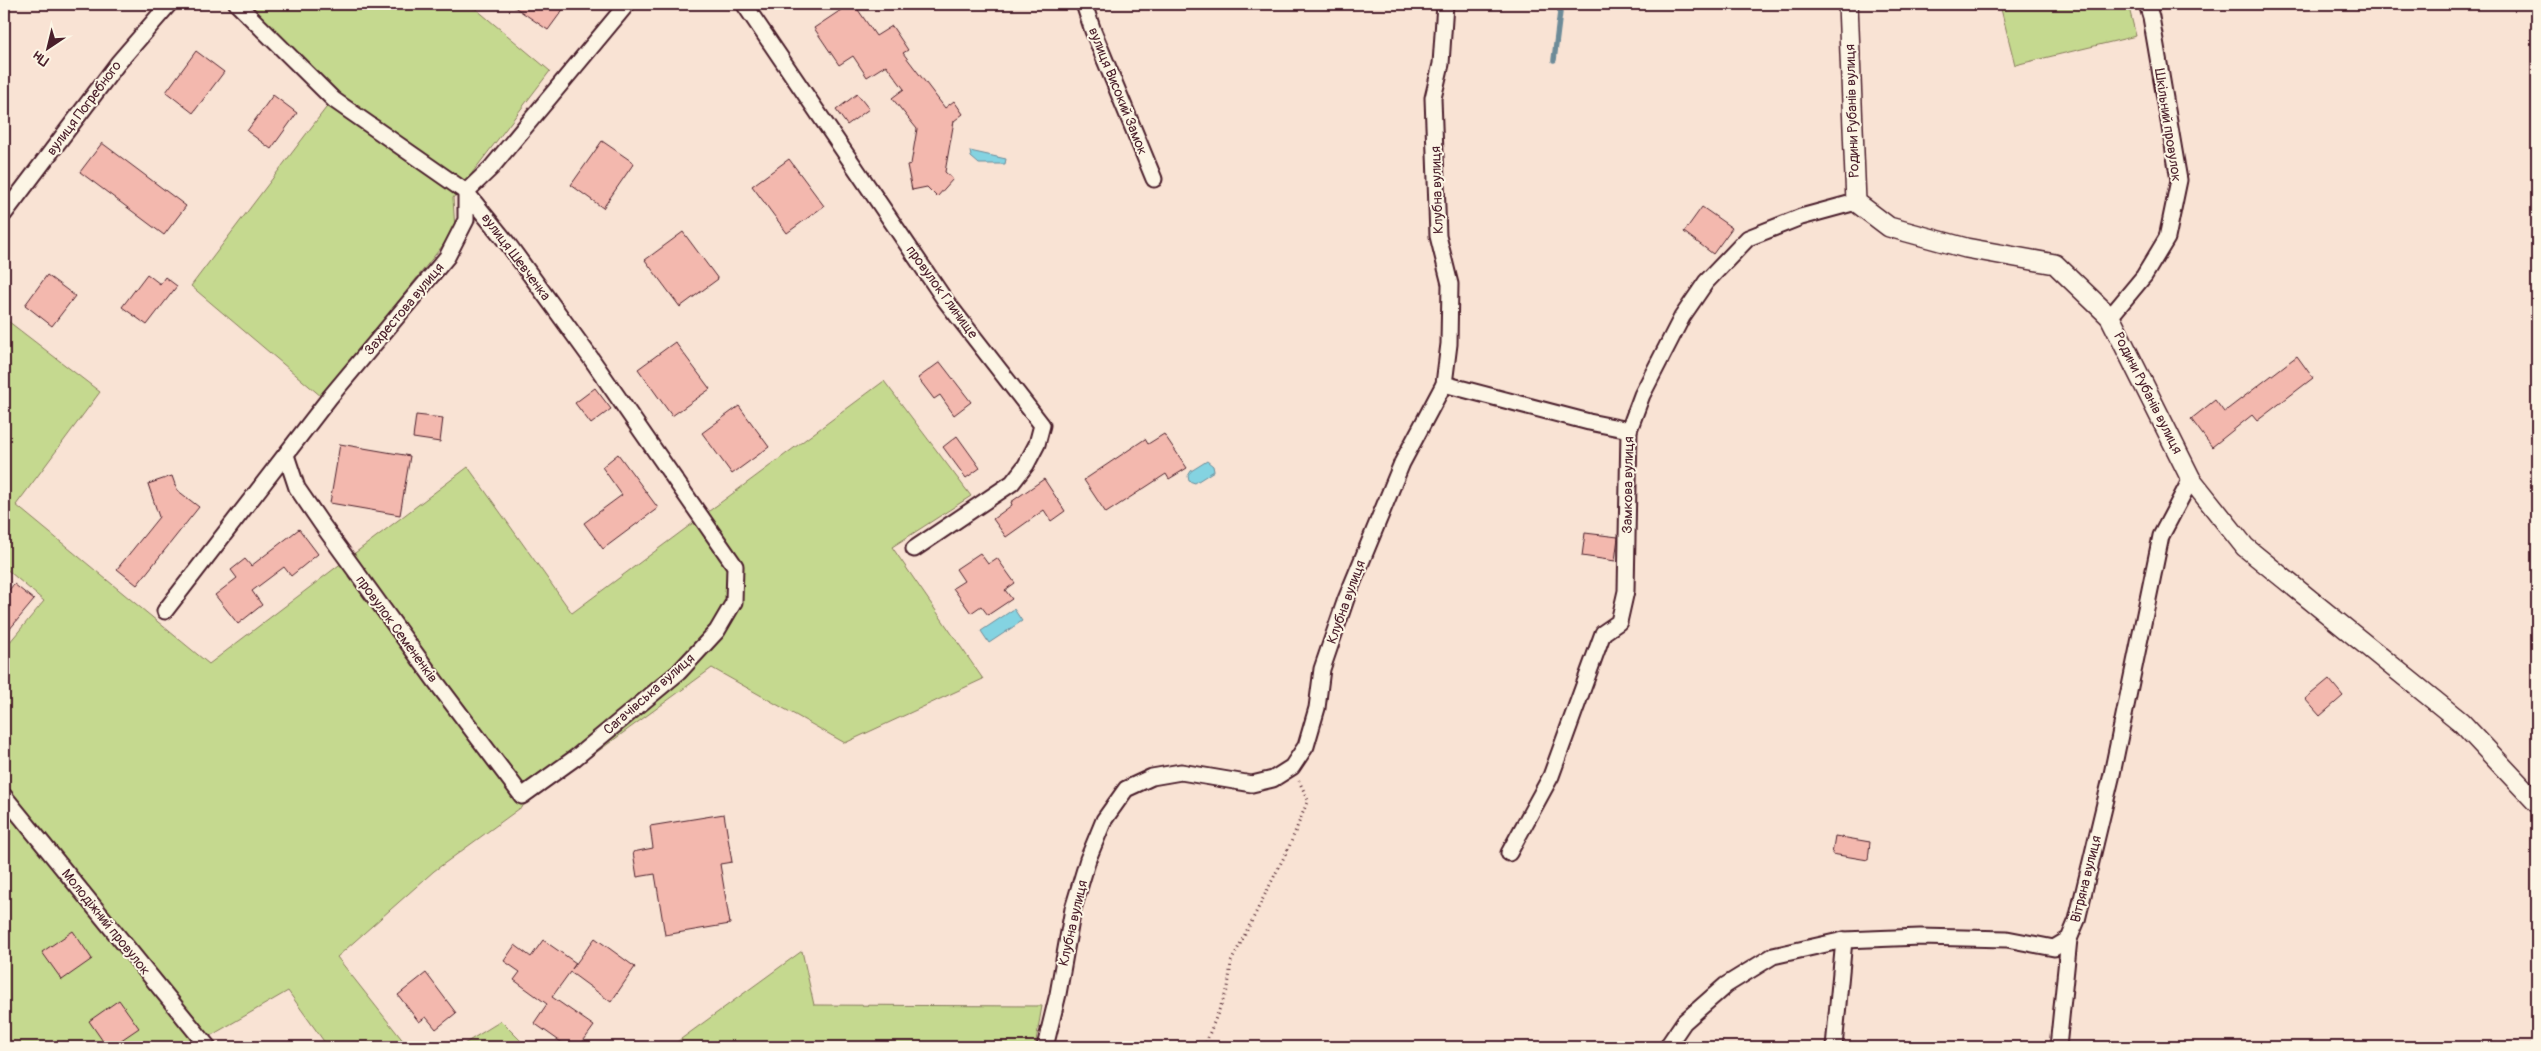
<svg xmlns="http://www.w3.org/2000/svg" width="2541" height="1051" viewBox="0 0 2541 1051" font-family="Pangolin,sans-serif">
	<rect width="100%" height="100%" fill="#f9e3d4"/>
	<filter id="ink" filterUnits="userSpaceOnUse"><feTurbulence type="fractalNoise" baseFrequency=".02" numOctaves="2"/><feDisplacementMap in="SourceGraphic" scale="10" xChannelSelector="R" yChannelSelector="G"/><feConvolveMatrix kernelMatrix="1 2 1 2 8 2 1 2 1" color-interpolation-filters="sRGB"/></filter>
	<g filter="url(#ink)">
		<g fill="#c5d98f" stroke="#887c5d">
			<path d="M 249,4 L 470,4 L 550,71 L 453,198 L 455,230 L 322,397 L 191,286 L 329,104 Z"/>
			<path d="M 2004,4 L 2128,4 L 2136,36 L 2015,65 L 2000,5 Z"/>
			<path d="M 4,318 L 100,392 L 16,505 L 209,664 L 468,467 L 572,613 L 884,381 L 971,496 L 892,547 L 983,679 L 845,743 L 712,668 L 434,871 L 337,957 L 408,1047 L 328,1047 L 288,991 L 191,1047 L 4,1047 L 4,649 L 44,601 L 4,567 Z"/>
			<path d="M 802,951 L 814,1005 L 1042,1006 L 1035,1047 L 670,1047 Z"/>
			<path d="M 501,1021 L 527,1047 L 459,1047 Z"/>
		</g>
		<g fill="#84d3e1" stroke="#6d8b98">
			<path d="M 970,151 L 1006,159 L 1005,164 L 979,164 L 971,157 Z"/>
			<path d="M 1207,461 L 1213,466 L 1214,471 L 1195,483 L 1189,481 L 1188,476 L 1191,471 Z"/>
			<path d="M 1014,609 L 1022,621 L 989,643 L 981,631 Z"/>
		</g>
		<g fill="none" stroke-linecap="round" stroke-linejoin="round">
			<path stroke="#6d8b98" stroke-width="5.5" d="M 1554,60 L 1561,4"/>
		</g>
		<g fill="#f3b8ae" stroke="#4a1f2b">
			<path d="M 510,4 L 567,4 L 548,30 Z"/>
			<path d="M 850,4 L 854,4 L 876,36 L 892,26 L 908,50 L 903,53 L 945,108 L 954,101 L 963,114 L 954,121 L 945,172 L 953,179 L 937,197 L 927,187 L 912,190 L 907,165 L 911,164 L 917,129 L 892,98 L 904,89 L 886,65 L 867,77 L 853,56 L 839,65 L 814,28 Z"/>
			<path d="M 196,51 L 224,72 L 193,113 L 166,92 Z"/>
			<path d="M 857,94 L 869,109 L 847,125 L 836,110 Z"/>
			<path d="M 273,95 L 297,113 L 271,149 L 247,131 Z"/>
			<path d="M 602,141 L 634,163 L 603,208 L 571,185 Z"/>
			<path d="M 102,143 L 186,206 L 164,235 L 80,172 Z"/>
			<path d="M 789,159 L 824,206 L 787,233 L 752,186 Z"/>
			<path d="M 1702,207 L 1732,228 L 1713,254 L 1684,232 Z"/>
			<path d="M 683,232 L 718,279 L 680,307 L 645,260 Z"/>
			<path d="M 147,274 L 160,284 L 165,277 L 177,286 L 147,325 L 122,307 Z"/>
			<path d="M 47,275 L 75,296 L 52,326 L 25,305 Z"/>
			<path d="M 675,342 L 710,389 L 672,416 L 638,369 Z"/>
			<path d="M 2297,356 L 2313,378 L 2257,421 L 2252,415 L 2212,447 L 2191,419 L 2215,400 L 2224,412 Z"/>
			<path d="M 940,362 L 971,402 L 954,415 L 940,395 L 934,399 L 918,378 Z"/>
			<path d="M 595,388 L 611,409 L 591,424 L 575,403 Z"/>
			<path d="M 739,406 L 769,447 L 732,474 L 702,433 Z"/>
			<path d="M 416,415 L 443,418 L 440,442 L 413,438 Z"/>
			<path d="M 1164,434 L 1187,468 L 1169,479 L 1166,474 L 1106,513 L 1084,480 L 1145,439 L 1148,444 Z"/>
			<path d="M 957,436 L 980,468 L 966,478 L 943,447 Z"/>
			<path d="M 340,444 L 410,456 L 400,515 L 330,503 Z"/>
			<path d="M 618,454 L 658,508 L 603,549 L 584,523 L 622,495 L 602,467 Z"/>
			<path d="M 172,476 L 177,490 L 199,507 L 137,585 L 117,569 L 159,517 L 148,484 Z"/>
			<path d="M 1044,479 L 1065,511 L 1051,521 L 1044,510 L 1006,537 L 993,519 L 1012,505 L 1011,502 Z"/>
			<path d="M 299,529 L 318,554 L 291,576 L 284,567 L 252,591 L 262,605 L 238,624 L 215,595 L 237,578 L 231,570 L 245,559 L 251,566 Z"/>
			<path d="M 1585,533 L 1618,537 L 1615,561 L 1582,556 Z"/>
			<path d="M 980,553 L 988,564 L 997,558 L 1015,583 L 1005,590 L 1012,599 L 988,615 L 981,606 L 971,613 L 953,588 L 964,581 L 956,569 Z"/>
			<path d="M 14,584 L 34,600 L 4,636 L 4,596 Z"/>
			<path d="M 2329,679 L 2343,696 L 2320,716 L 2305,699 Z"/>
			<path d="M 724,814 L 732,862 L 720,864 L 730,924 L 665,935 L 655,874 L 637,877 L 633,852 L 653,848 L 650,826 Z"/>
			<path d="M 1835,836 L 1870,842 L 1868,860 L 1832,854 Z"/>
			<path d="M 73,931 L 92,959 L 62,980 L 42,952 Z"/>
			<path d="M 595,938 L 635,967 L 611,1002 L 570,972 L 552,997 L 594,1026 L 579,1047 L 568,1047 L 534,1023 L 547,1004 L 514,980 L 520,972 L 504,961 L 515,945 L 531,957 L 543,940 L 576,963 L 572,969 Z"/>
			<path d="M 426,973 L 456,1013 L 436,1029 L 426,1017 L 419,1022 L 398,995 Z"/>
			<path d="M 119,1000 L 139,1028 L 111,1047 L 107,1047 L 89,1021 Z"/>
		</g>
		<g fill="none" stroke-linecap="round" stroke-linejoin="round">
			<defs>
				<g id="minor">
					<path d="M 237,4 L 334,100 L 466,192 L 508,244 L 590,357 L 735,566 L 734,602 L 717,631 L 679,672 L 575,758 L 522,796 L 436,682 L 321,523 L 297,488 L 286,455"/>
					<path d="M 744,4 L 945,300 L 1042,425 L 1037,444 L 1026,465 L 1012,483 L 914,549"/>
					<path d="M 1084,4 L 1093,31 L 1154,179"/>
					<path d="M 4,214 L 118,63 L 169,4"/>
					<path d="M 2110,317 L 2144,276 L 2167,238 L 2179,180 L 2151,17 L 2147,4"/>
					<path d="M 1444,384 L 1589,422 L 1629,430"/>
					<path d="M 165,611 L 330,397 L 447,257 L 466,220 L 466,192 L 491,168 L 627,4"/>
					<path d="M 4,796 L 208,1047"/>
					<path d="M 1509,853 L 1551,776 L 1603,633 L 1619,622 L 1626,591 L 1629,430 L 1642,395 L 1682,317 L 1706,282 L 1748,238 L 1801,217 L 1856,202"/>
					<path d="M 1045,1047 L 1058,994 L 1073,909 L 1088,859 L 1104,820 L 1126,789 L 1152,777 L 1181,772 L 1252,784 L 1273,779 L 1292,767 L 1306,746 L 1317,708 L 1322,669 L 1346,599 L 1402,463 L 1444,384 L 1449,344 L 1450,284 L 1438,236 L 1433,98 L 1441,64 L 1445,4"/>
					<path d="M 1667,1047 L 1684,1022 L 1726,985 L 1773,956 L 1844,940 L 1920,937 L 2007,939 L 2054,948 L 2069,939 L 2077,920 L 2112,774 L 2161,536 L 2191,479"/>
					<path d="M 1834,1047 L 1844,940"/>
					<path d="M 2058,1047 L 2069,939"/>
				</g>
				<path id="tertiary" d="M 1848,4 L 1856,202 L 1889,227 L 1966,248 L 2055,264 L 2110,317 L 2191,479 L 2245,547 L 2461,722 L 2537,803"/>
			</defs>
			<use href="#minor" stroke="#4a1f2b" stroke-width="19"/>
			<use href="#tertiary" stroke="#4a1f2b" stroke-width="22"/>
			<path stroke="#4a1f2b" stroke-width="3" stroke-dasharray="1 4" stroke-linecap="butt" d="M 1204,1047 L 1228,988 L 1231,962 L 1289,847 L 1308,800 L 1299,781"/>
			<use href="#minor" stroke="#fcf5e5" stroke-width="15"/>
			<use href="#tertiary" stroke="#fcf5e5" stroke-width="19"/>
		</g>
	</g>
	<g text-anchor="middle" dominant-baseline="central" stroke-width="4" stroke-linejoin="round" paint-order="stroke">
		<g font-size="14" fill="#4a1f2b" stroke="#fcf5e5">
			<text transform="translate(1118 91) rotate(68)">вулиця Високий Замок</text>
			<text transform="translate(84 108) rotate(-53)">вулиця Погребного</text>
			<text transform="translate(1852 111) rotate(-92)">Родини Рубанів вулиця</text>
			<text transform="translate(2168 125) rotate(81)">Шкільний провулок</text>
			<text transform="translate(1437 190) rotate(-92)">Клубна вулиця</text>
			<text transform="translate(516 257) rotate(53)">вулиця Шевченка</text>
			<text transform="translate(942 292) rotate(54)">провулок Глинище</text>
			<text transform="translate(404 309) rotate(-50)">Захрестова вулиця</text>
			<text transform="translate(2148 393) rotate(63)">Родини Рубанів вулиця</text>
			<text transform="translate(1628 485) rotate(-89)">Замкова вулиця</text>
			<text transform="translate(1346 602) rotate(-70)">Клубна вулиця</text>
			<text transform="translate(397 629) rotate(54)">провулок Семененків</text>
			<text transform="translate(649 694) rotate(-41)">Сагачівська вулиця</text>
			<text transform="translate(2086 879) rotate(-76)">Вітряна вулиця</text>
			<text transform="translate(106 922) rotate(51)">Молодіжний провулок</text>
			<text transform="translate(1073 923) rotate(-77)">Клубна вулиця</text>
		</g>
	</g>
	<rect width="2541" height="1051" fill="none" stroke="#fcf5e5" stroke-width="20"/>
	<rect x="10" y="10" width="2521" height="1031" fill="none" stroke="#4a1f2b" stroke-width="2" filter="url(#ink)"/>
	<g transform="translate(48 48) rotate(215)" stroke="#fcf5e5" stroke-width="4" paint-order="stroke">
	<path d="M0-4L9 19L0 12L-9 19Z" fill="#4a1f2b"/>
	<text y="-8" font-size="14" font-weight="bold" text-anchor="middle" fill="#4a1f2b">Пн</text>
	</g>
</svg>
